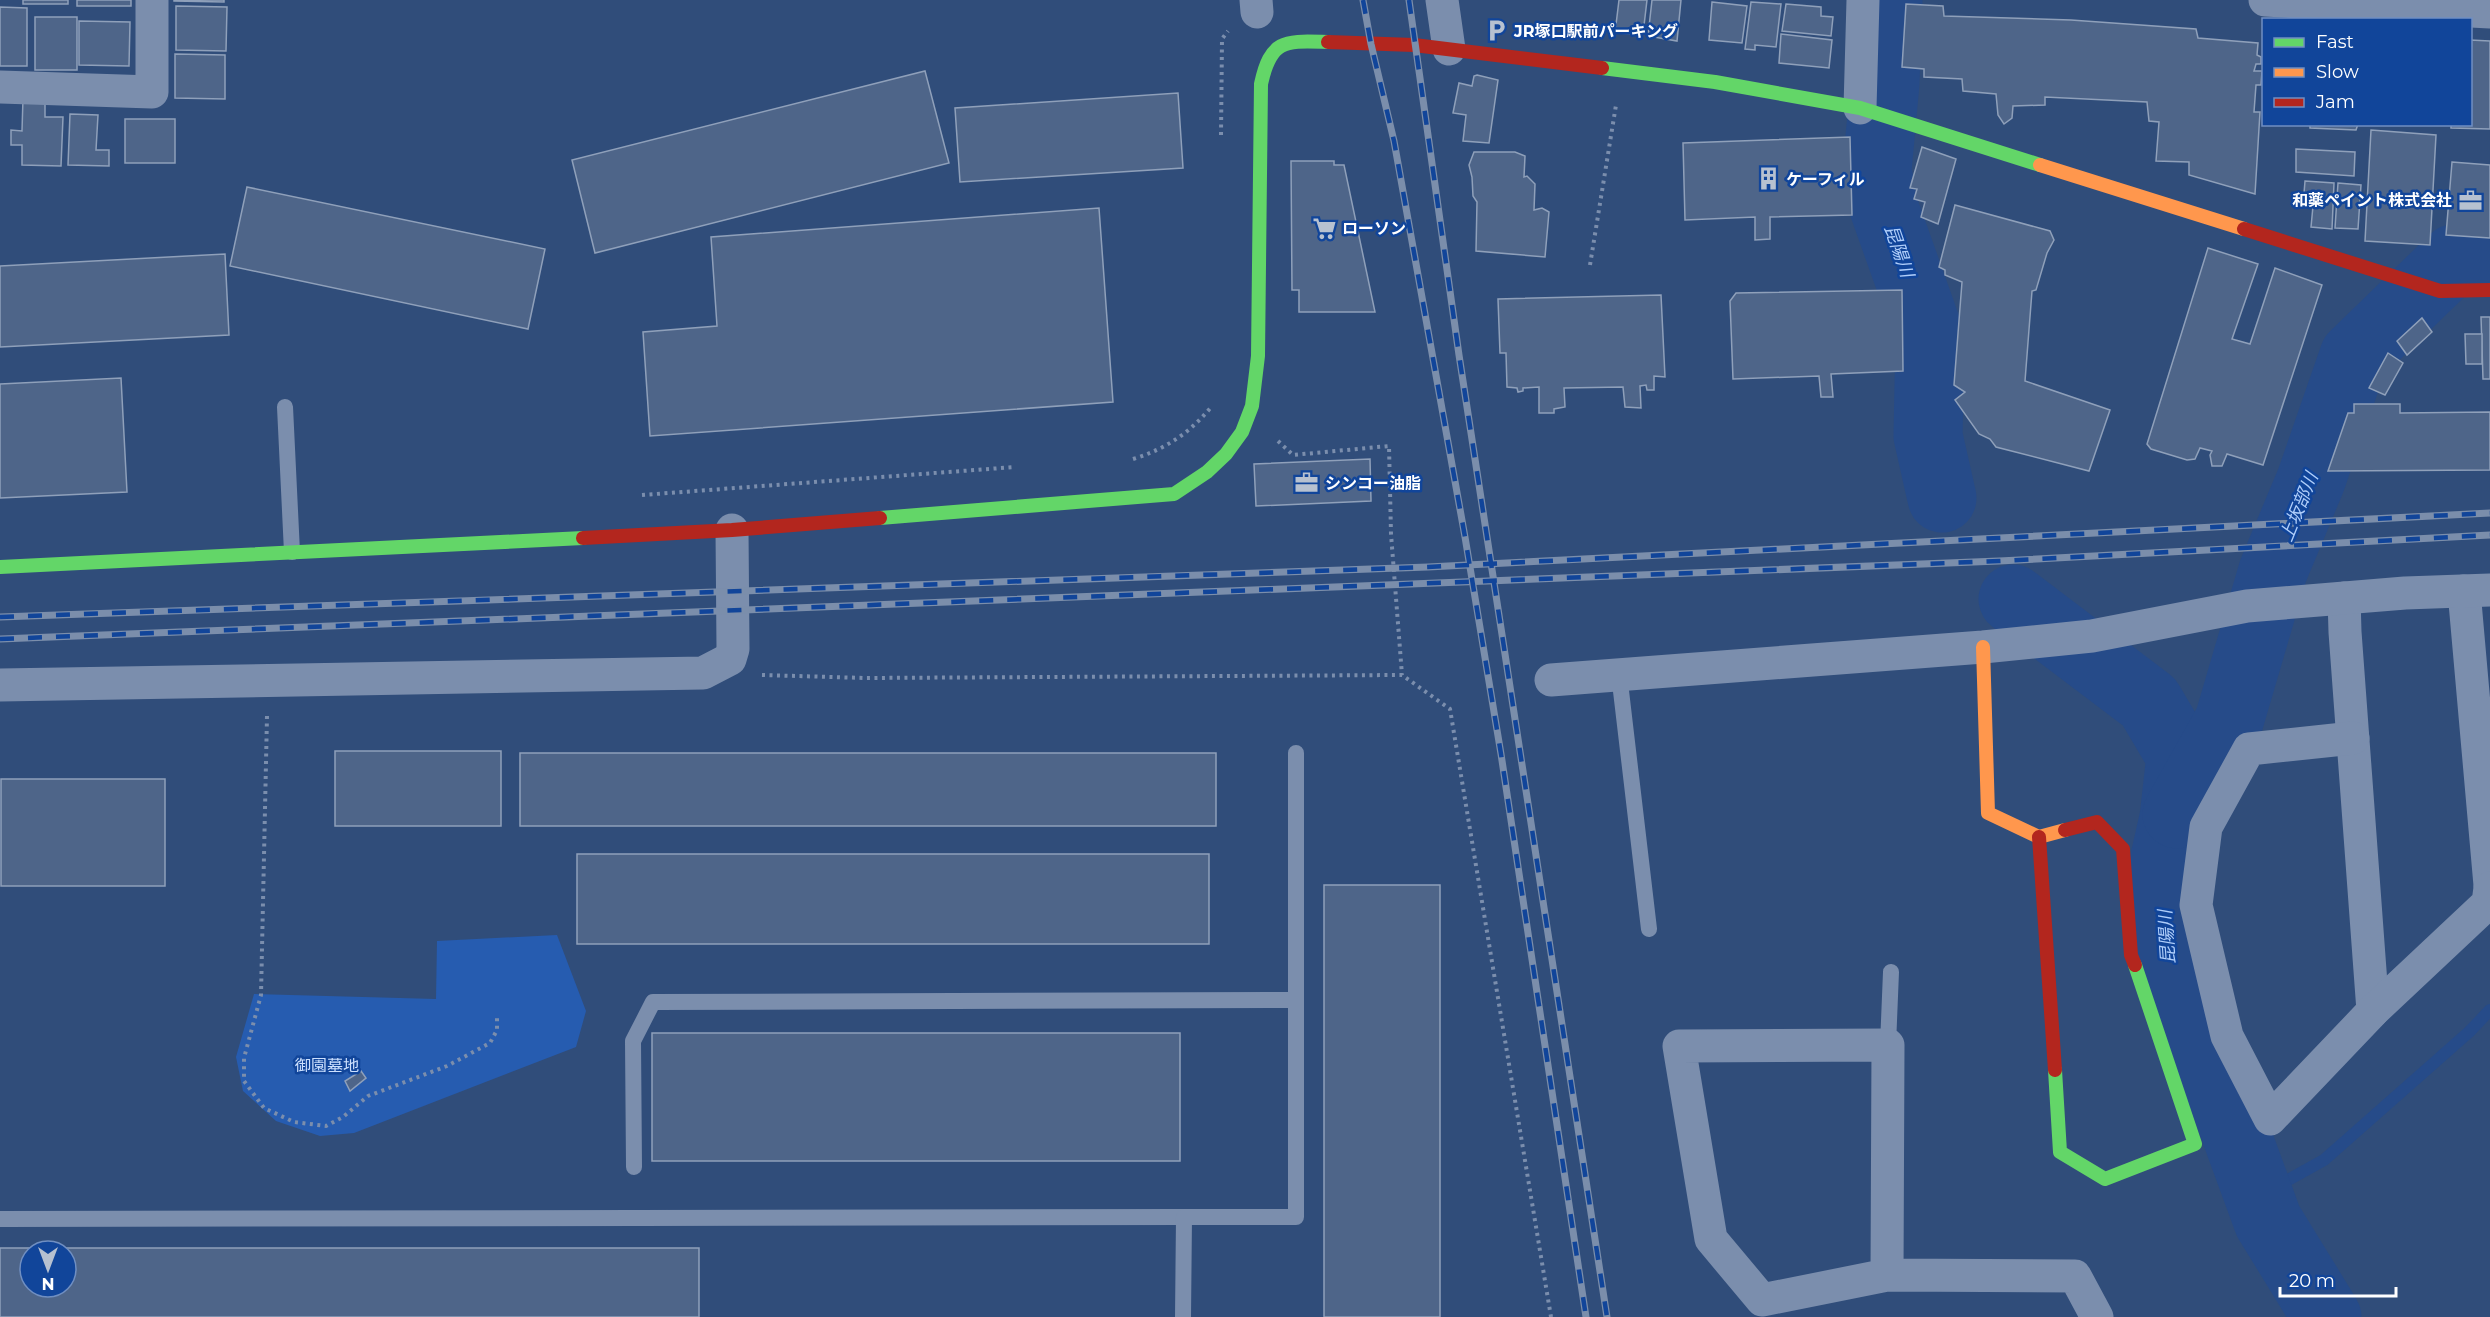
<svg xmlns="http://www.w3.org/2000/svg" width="2490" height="1317" viewBox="0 0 2490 1317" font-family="Montserrat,'Noto Sans JP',sans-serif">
	<rect width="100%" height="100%" fill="#304d7a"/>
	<path fill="#265cb0" d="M 557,935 L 586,1011 L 576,1047 L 354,1133 L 320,1136 L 276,1121 L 243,1091 L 236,1057 L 254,994 L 436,999 L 437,941 Z"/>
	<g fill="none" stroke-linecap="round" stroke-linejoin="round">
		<path stroke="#264b89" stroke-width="12" d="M 2281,1184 L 2324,1160 L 2469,1032 L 2490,1010"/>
		<g stroke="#264b89" stroke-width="69">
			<path d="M 1888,0 L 1885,83 L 1877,170 L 1883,205 L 1930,337 L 1928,436 L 1942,498"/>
			<path d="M 2013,599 L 2149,702 L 2181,756 L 2174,818 L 2163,867 L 2170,973 L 2198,1030 L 2268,1221 L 2327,1317"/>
			<path d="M 2177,814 L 2229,721 L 2273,571 L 2311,480 L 2354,356 L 2454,259 L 2490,258"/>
		</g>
	</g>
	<g fill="#4e6589" stroke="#8fa0ba" stroke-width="1.5" fill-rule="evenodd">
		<rect x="23" y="0" width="45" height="4"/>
		<rect x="77" y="0" width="54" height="6"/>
		<path d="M 174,0 L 224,0 L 224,2 L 174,1 Z"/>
		<path d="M 1619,0 L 1647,0 L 1643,34 L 1615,33 Z"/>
		<path d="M 1652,0 L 1681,0 L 1677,41 L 1648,36 Z"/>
		<path d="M 1712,2 L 1747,6 L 1742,43 L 1709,40 Z"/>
		<path d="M 1751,2 L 1781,4 L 1776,47 L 1755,45 L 1755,50 L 1745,49 Z"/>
		<path d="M 1786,4 L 1821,7 L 1821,16 L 1833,17 L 1831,36 L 1782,31 Z"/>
		<path d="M 1906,4 L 1943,6 L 1944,16 L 2071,20 L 2196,29 L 2198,38 L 2258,43 L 2257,55 L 2261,57 L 2261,64 L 2256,64 L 2254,71 L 2262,71 L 2261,85 L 2256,85 L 2254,112 L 2260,112 L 2255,194 L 2189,175 L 2189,162 L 2156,161 L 2159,122 L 2149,121 L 2147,102 L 2045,97 L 2045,105 L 2013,106 L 2012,118 L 2004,124 L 1998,115 L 1996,94 L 1963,91 L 1962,79 L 1924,77 L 1924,69 L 1902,67 Z"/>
		<path d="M 176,6 L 227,7 L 226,51 L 176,50 Z"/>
		<path d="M 0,7 L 27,8 L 27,66 L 0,66 Z"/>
		<rect x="35" y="17" width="42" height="53"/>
		<path d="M 79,21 L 130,22 L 129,66 L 79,65 Z"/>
		<path d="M 1781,34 L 1832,40 L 1829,68 L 1779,63 Z"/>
		<path d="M 2470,40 L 2490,41 L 2490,129 L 2451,128 L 2451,124 L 2470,124 Z"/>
		<path d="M 175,54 L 225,55 L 225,99 L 175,98 Z"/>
		<path d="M 925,71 L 949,163 L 595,253 L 572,160 Z"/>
		<path d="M 1477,75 L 1498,80 L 1489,143 L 1463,141 L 1466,115 L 1453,113 L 1459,83 L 1472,86 L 1474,76 Z"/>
		<path d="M 1178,93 L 1183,168 L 960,182 L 955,108 Z"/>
		<path d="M 23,98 L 45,100 L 45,117 L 63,117 L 61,166 L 22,165 L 22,145 L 11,145 L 11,130 L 22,131 Z"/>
		<path d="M 70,114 L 98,115 L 96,150 L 109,150 L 109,166 L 68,165 Z"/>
		<rect x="125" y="119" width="50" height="44"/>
		<path d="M 2310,124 L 2358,124 L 2356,130 L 2310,128 Z"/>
		<path d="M 2371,130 L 2436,135 L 2430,245 L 2365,241 Z"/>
		<path d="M 1850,137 L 1852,215 L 1770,217 L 1770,239 L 1755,240 L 1755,217 L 1685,220 L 1683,143 Z"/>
		<path d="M 1922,147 L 1956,159 L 1938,224 L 1921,217 L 1925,202 L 1914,199 L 1917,189 L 1910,188 Z"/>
		<path d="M 2296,149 L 2355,152 L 2354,176 L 2296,172 Z"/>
		<path d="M 1474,152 L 1515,152 L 1525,156 L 1524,177 L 1527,176 L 1535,184 L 1534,210 L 1542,208 L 1549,212 L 1545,257 L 1476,251 L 1477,202 L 1473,196 L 1472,177 L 1469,165 Z"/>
		<path d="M 1291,161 L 1334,161 L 1334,165 L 1344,165 L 1375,312 L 1299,312 L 1299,290 L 1292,290 Z"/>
		<path d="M 2452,162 L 2490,165 L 2490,238 L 2446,235 Z"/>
		<path d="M 2305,181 L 2334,183 L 2332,229 L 2311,227 L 2313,206 L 2303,206 Z"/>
		<path d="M 2338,183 L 2361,185 L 2358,229 L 2335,228 Z"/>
		<path d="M 247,187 L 545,249 L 528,329 L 230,266 Z"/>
		<path d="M 1955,205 L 2050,231 L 2054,240 L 2047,253 L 2036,290 L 2032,291 L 2025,381 L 2110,410 L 2089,471 L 1996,447 L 1990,439 L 1979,434 L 1955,400 L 1965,392 L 1954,385 L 1962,282 L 1945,275 L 1945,270 L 1939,267 Z"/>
		<path d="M 1099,208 L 1113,402 L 650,436 L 643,332 L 717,326 L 711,237 Z"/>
		<path d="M 2208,248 L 2258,264 L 2232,339 L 2250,344 L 2275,268 L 2322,285 L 2263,465 L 2227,454 L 2222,466 L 2212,466 L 2210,455 L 2212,451 L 2200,448 L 2195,459 L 2187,460 L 2151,449 L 2147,444 Z"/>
		<path d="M 225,254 L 229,335 L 0,347 L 0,266 Z"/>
		<path d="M 1902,290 L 1903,371 L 1831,374 L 1833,397 L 1821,397 L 1819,376 L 1733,379 L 1730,301 L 1736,293 Z"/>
		<path d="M 1661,295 L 1665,377 L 1654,376 L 1654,390 L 1647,390 L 1646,385 L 1640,386 L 1641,408 L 1625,407 L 1623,387 L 1564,388 L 1565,407 L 1554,409 L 1554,413 L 1539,413 L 1539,387 L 1523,388 L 1523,391 L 1518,392 L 1517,388 L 1507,387 L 1506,353 L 1500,353 L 1498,299 Z"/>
		<path d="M 2481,317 L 2490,317 L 2490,379 L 2483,379 Z"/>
		<path d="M 2422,318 L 2432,332 L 2407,355 L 2397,341 Z"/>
		<path d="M 2465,334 L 2482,334 L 2482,364 L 2466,364 Z"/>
		<path d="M 2388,353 L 2403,363 L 2385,395 L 2369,388 Z"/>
		<path d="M 121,378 L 127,492 L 0,498 L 0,384 Z"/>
		<path d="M 2354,404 L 2400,404 L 2400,413 L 2490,412 L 2490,470 L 2328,471 L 2348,413 L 2354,413 Z"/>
		<path d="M 1370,459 L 1371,501 L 1256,506 L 1254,464 Z"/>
		<rect x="335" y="751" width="166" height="75"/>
		<rect x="520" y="753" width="696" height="73"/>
		<rect x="1" y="779" width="164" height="107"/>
		<rect x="577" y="854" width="632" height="90"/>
		<rect x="1324" y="885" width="116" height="432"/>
		<rect x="652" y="1033" width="528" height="128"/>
		<path d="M 361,1071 L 366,1078 L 350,1091 L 345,1081 Z"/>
		<path d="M 0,1248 L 699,1248 L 699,1317 L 0,1317 ZM 30,1251 L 66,1251 L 66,1287 L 30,1287 Z"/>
	</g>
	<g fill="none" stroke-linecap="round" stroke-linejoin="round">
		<g stroke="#7b8ead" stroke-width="4" stroke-dasharray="3 4.5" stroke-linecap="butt">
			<path d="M 1221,135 L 1222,39 L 1228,31"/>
			<path d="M 1590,265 L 1616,105"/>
			<path d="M 1278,441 L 1293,455 L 1389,446 L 1391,534 L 1402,675"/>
			<path d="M 1133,459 C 1166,449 1191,432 1212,406"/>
			<path d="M 642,495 L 1015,467"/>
			<path d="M 762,675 L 866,678 L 1402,675 L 1450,709 L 1551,1317"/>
			<path d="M 267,716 L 261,995 L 244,1058 L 244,1081 L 264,1108 L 294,1122 L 326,1126 L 343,1117 L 368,1096 L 447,1066 L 490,1043 L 497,1030 L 497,1014"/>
		</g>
		<g stroke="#7b8ead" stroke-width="16">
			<path d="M 285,407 L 292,552"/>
			<path d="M 1619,674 L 1649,929"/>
			<path d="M 1888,1045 L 1891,972"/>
			<path d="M 634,1167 L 633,1041 L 653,1002 L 1296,1000"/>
			<path d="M 0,1219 L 1184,1217"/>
			<path d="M 1183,1317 L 1184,1217 L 1296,1217 L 1296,753"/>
		</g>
		<g stroke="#7b8ead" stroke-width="33">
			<path d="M 1256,0 L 1257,12"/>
			<path d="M 1442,0 L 1449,49"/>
			<path d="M 2265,0 L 2490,12"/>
			<path d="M 0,87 L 152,92 L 152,0"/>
			<path d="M 1860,108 L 1863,0"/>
			<path d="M 2464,591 L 2490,885"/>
			<path d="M 2344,598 L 2345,632 L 2373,1011"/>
			<path d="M 1551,680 L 1983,647 L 2092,636 L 2247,606 L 2405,593 L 2490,590"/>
			<path d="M 0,685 L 703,673 L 730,659 L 733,649 L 732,530"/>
			<path d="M 2353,738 L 2249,749 L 2206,827 L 2196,905 L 2227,1036 L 2270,1119 L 2373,1011 L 2488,903 L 2490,888"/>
			<path d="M 1887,1275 L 1888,1045 L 1679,1046 L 1711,1239 L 1762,1300 L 1887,1275 L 2075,1276 L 2097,1317"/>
		</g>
		<g stroke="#63d668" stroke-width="14">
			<path d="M 1602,68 L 1715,82 L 1860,108 L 2040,165"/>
			<path d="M 880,518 L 1174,494 L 1207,472 L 1226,454 L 1242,432 L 1252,406 L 1258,356 L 1261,84 C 1271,38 1286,41 1328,42"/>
			<path d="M 0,567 L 583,538"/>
			<path d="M 2055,1070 L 2060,1152 L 2105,1179 L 2195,1144 L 2135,965"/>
		</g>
		<g stroke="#ff974d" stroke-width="14">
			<path d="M 2040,165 L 2244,229"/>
			<path d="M 1983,647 L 1988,813 L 2039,837 L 2065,830"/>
		</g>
		<g stroke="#b3261e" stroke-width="14">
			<path d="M 1328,42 L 1414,45 L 1602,68"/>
			<path d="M 2244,229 L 2440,291 L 2490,290"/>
			<path d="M 583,538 L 732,530 L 880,518"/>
			<path d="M 2065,830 L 2097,822 L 2123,849 L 2131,955 L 2135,965"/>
			<path d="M 2039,837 L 2055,1070"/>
		</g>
		<defs>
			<g id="rail">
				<path d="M 1363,0 L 1371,44 L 1394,141 L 1465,537 L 1501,754 L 1586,1317"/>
				<path d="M 1409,0 L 1459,355 L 1607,1317"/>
				<path d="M 0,617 L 1428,567 L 2490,513"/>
				<path d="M 0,639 L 1999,561 L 2490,535"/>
			</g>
		</defs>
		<use href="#rail" stroke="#7b8eab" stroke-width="7"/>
		<use href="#rail" stroke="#11459a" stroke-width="4.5" stroke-dasharray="14" stroke-linecap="butt"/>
	</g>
	<defs>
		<symbol id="parking-bare" viewBox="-9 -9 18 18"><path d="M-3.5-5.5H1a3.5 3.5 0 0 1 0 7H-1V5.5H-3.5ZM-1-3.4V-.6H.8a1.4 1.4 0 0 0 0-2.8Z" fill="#b7c1d0" stroke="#11459a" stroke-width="2.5" paint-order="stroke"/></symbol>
		<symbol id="building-bare" viewBox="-9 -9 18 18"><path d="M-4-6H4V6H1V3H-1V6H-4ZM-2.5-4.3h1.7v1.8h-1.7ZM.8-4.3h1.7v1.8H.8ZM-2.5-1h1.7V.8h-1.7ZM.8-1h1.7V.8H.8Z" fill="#b7c1d0" stroke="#11459a" stroke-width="2.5" paint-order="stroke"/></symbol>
		<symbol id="office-bare" viewBox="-9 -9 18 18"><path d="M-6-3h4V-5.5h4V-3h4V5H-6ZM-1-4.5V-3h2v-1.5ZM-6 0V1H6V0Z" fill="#b7c1d0" stroke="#11459a" stroke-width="2.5" paint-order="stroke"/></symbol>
		<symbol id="supermarket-bare" viewBox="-9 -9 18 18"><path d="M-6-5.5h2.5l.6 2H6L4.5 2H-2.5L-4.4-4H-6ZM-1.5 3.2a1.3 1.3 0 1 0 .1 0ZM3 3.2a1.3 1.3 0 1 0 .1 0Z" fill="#b7c1d0" stroke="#11459a" stroke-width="2.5" paint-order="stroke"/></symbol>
	</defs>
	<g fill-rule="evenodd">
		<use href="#parking-bare" x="1480" y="14" width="33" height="33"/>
		<use href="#building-bare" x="1752" y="162" width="33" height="33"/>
		<use href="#office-bare" x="2454" y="184" width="33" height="33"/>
		<use href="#supermarket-bare" x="1308" y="212" width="33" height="33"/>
		<use href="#office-bare" x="1290" y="466" width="33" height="33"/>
	</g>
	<g text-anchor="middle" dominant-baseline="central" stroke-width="5" stroke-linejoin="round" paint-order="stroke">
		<g font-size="16" font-weight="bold" fill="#fff" stroke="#11459a" text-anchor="start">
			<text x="1514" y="31">JR塚口駅前パーキング</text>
			<text x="1786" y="179">ケーフィル</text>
			<text x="2452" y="200" text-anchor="end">和薬ペイント株式会社</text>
			<text x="1342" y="228">ローソン</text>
			<text x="1325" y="483">シンコー油脂</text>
		</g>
		<g font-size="16" fill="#cce0fe" stroke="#11459a">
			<text x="327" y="1065">御園墓地</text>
		</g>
		<g font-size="18" font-style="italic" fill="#b0cefa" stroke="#11459a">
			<text transform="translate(1899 251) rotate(71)">昆陽川</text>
			<text transform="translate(2299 507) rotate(-68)">上坂部川</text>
			<text transform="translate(2167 937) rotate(-94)">昆陽川</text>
		</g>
	</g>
	<rect x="2262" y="18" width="210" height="108" fill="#11459a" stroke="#708fc2" stroke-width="1.5"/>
	<rect x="2274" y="38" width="30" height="9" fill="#63d668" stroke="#708fc2" stroke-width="1.5"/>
	<text x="2316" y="48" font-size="18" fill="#ffffff">Fast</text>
	<rect x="2274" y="68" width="30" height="9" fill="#ff974d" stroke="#708fc2" stroke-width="1.5"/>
	<text x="2316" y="78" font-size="18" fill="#ffffff">Slow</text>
	<rect x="2274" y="98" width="30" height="9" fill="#b3261e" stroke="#708fc2" stroke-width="1.5"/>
	<text x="2316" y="108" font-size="18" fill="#ffffff">Jam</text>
	<g transform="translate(48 1269) rotate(180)"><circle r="28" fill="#11459a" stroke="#708fc2" stroke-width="1.5"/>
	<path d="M0-4.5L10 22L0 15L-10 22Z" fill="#b7c1d0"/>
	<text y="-9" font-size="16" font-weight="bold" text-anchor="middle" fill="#ffffff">N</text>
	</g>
	<path d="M2280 1287v9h116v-9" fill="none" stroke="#ffffff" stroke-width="3"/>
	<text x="2289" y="1287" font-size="18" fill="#ffffff" stroke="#11459a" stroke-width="4.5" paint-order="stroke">20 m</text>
</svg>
